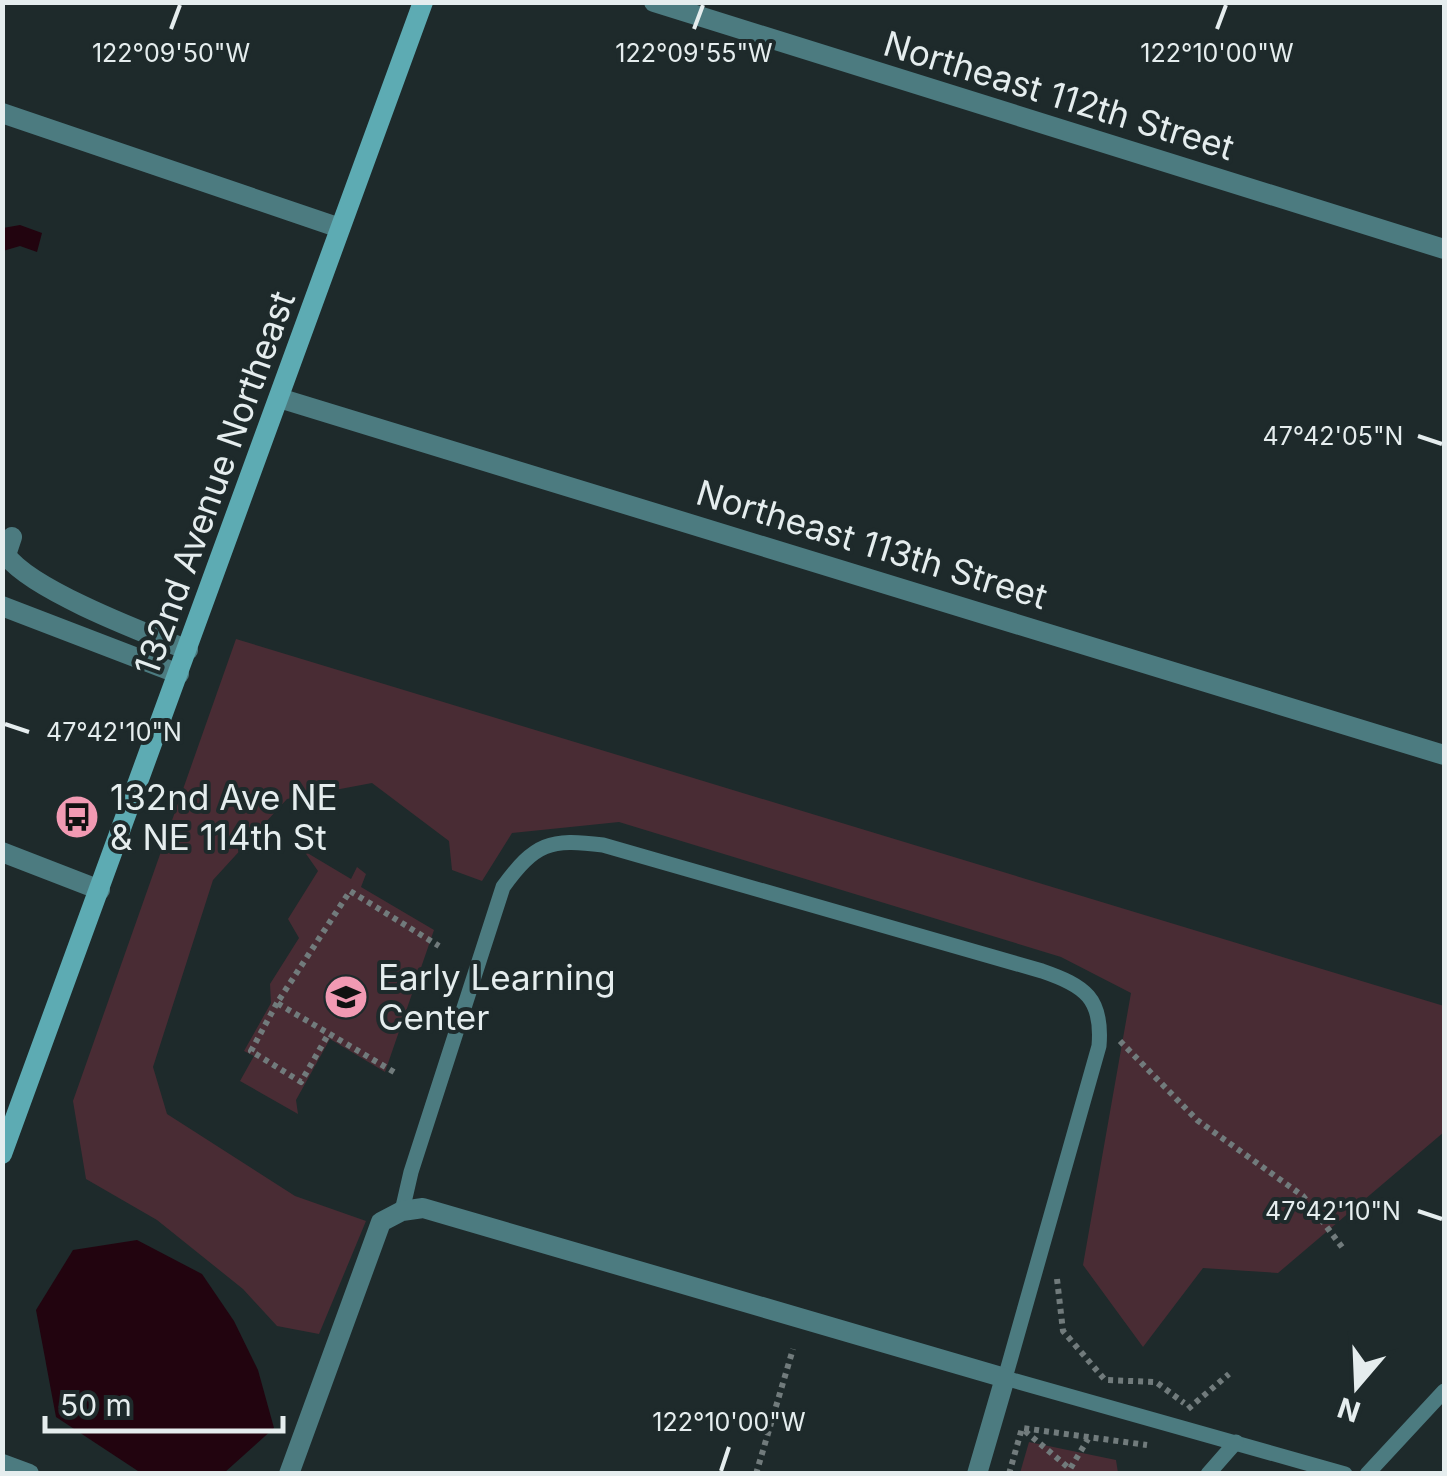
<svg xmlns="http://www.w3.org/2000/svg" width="1447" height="1476" viewBox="0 0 1447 1476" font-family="Inter,sans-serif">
	<rect width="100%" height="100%" fill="#1e2a2b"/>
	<g fill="#492c34">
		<path d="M 236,639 L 1444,1006 L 1444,1132 L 1278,1273 L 1203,1268 L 1143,1347 L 1083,1265 L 1131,993 L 1061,957 L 619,822 L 512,833 L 482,881 L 452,870 L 449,841 L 372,783 L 287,799 L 213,880 L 153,1067 L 167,1114 L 295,1196 L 366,1221 L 319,1334 L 277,1326 L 243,1289 L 157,1220 L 86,1179 L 73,1101 Z"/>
		<path d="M 304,851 L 351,879 L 357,867 L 366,874 L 361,887 L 434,930 L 385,1072 L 330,1039 L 296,1100 L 298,1114 L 240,1081 L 254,1056 L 244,1051 L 271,1003 L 270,984 L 299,938 L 288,919 L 318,871 Z"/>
		<path d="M 1029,1442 L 1116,1460 L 1118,1473 L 1020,1473 Z"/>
	</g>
	<g fill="#22040f">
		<path d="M 20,225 L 42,233 L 37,252 L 20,246 L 3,251 L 3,228 Z"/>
		<path d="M 137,1240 L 202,1274 L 234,1321 L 258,1370 L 274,1428 L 224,1473 L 141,1473 L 56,1417 L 36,1310 L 73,1250 Z"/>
	</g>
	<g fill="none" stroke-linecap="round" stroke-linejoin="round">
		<g stroke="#717b7c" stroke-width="6" stroke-dasharray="5 5" stroke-linecap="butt">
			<path d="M 277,1003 L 251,1051 L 301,1082 L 329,1033"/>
			<path d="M 1120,1041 L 1197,1120 L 1303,1196 L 1342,1247"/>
			<path d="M 394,1072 L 277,1003 L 350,891 L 439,946"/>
			<path d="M 1057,1279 L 1063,1331 L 1105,1380 L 1156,1382 L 1184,1403"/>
			<path d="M 1188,1409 L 1229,1374"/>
			<path d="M 1025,1431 L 1070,1469 L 1088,1439"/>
			<path d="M 756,1474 L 793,1349"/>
			<path d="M 1009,1474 L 1022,1428 L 1147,1445"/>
		</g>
		<g stroke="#4c7b80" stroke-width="15">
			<path d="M 402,1211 L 411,1172 L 503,887 C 535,843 550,838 603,845 L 1042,971 C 1085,986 1103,998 1099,1046 L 1005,1378 L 1345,1474"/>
			<path d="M 1208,1474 L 1236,1442"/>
			<path d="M 1367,1474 L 1444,1391"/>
		</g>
		<g stroke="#4c7b80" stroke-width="20">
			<path d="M 654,2 L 1444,249"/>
			<path d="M 2,113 L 340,228"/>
			<path d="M 279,398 L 1444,755"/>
			<path d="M 12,537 L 6,555 C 31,590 145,633 188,650"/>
			<path d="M 2,606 L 179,674"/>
			<path d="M 2,852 L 100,890"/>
			<path d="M 2,1464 L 29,1474"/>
			<path d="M 289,1474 L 381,1222 L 402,1211 L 423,1208 L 1005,1378 L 977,1474"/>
		</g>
		<path stroke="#5dabb3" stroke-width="20" d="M 2,1154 L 423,2"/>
	</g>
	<path fill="none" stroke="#e5edee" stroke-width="4" d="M 171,29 L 180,5M 694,29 L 703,5M 1217,29 L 1226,5M 1418,436 L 1442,444M 5,724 L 29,732M 1418,1211 L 1442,1219M 721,1471 L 729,1447"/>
	<defs>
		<symbol id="bus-disc" viewBox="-11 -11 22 22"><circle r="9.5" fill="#f19ab3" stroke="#1e2a2b"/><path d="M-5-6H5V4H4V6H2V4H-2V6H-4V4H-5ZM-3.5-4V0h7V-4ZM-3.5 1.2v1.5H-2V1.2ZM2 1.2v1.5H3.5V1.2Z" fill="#111"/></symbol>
		<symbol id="school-disc" viewBox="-11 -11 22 22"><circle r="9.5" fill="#f19ab3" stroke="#1e2a2b"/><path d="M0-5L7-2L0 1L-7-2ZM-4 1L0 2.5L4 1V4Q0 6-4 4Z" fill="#111"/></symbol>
	</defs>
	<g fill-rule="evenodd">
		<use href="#bus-disc" x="52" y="792" width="50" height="50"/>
		<use href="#school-disc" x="321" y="972" width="50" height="50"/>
	</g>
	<g text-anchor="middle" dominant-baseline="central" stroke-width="8" stroke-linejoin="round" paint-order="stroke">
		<g font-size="35" fill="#e5edee" stroke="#1e2a2b">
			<text transform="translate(1059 95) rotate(17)">Northeast 112th Street</text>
			<text transform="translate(214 483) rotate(-70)">132nd Avenue Northeast</text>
			<text transform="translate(872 544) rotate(17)">Northeast 113th Street</text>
		</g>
		<g font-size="35" fill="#e5edee" stroke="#1e2a2b" text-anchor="start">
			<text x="110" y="797">132nd Ave NE<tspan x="110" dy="40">&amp; NE 114th St</tspan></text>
			<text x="378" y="977">Early Learning<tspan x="378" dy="40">Center</tspan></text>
		</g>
	</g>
	<g font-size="25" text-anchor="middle" fill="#e5edee" stroke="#1e2a2b" stroke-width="8" stroke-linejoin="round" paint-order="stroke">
		<text x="171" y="62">122°09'50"W</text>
		<text x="694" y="62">122°09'55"W</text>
		<text x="1217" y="62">122°10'00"W</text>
		<text x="1333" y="445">47°42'05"N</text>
		<text x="114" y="741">47°42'10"N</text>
		<text x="1333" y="1220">47°42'10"N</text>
		<text x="729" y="1431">122°10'00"W</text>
	</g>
	<rect width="1447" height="1476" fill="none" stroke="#e5edee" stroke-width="10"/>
	<g transform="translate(1357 1386) rotate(199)" stroke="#1e2a2b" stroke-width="8" paint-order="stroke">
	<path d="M0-8L18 38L0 25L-18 38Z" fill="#e5edee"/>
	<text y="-15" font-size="28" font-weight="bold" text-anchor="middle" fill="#e5edee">N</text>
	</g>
	<path d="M45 1416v15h238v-15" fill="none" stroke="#e5edee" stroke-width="5"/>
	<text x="60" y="1416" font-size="30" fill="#e5edee" stroke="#1e2a2b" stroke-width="8" paint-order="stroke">50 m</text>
</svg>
